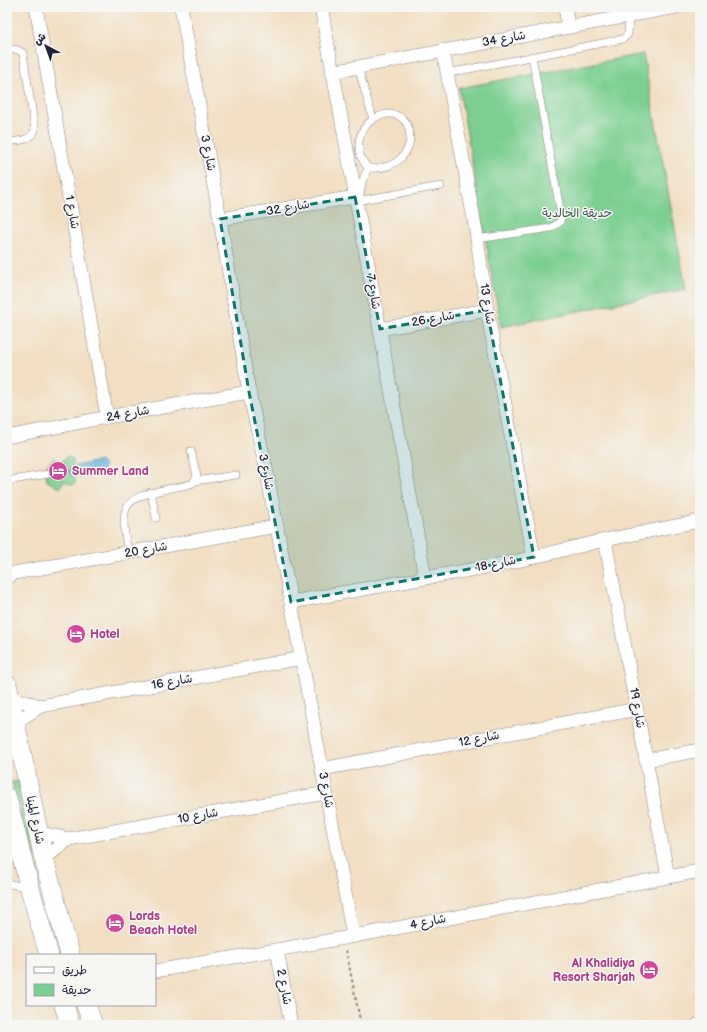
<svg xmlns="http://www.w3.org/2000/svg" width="707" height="1032" viewBox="0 0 707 1032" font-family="'Balsamiq Sans','Playpen Sans Arabic',sans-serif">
	<rect width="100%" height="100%" fill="#f6f6f2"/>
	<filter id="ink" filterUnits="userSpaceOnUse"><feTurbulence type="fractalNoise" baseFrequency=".025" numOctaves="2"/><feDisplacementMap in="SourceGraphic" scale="8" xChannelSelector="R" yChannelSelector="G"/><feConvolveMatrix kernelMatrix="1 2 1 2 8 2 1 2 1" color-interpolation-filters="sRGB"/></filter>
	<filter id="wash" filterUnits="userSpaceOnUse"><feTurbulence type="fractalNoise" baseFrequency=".012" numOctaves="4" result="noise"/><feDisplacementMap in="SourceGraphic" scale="16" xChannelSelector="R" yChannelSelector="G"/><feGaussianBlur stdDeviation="0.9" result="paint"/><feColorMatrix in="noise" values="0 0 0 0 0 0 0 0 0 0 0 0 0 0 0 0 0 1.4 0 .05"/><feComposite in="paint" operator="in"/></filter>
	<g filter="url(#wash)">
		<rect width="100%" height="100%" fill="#f2dfc3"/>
		<g fill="#7bcf91" stroke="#4e7866">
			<path d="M 643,54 L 686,289 L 501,327 L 459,88 Z"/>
			<path d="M 68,456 L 74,461 L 69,472 L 76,480 L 74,485 L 64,481 L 60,488 L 47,481 L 45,467 L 54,458 L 60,463 Z"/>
			<path d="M 18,781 L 35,857 L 29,858 L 12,782 Z"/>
		</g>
		<path fill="#5db1d9" stroke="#406a8a" d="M 100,461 L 105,466 L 101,472 L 75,476 L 69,472 L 70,469 L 74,466 Z"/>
	</g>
	<g filter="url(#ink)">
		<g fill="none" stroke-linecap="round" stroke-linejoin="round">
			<defs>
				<g id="service">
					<path d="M 7,50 L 16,49 L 23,53 L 35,130 C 31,141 18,141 7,142"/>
					<path d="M 358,67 L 373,119 C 356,132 354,152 368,168"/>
					<path d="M 448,73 L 623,39 L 628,34 L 629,15"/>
					<path d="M 360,196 L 362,182 L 368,168 C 427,173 419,94 373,119"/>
					<path d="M 356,201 L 441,186"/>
					<path d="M 477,239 L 551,228 L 560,222 L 561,215 L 532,56"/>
					<path d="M 7,481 L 48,474"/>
					<path d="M 195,481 L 236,475"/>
					<path d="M 151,492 L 156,518"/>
					<path d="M 128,553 C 120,507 120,498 168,489 C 176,487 186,486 193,483 L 197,476 L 191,451"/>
					<path d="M 7,883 L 28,888"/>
				</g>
				<g id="minor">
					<path d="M 36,7 L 107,417"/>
					<path d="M 181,7 L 220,219 L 249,392 L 266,468 L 353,936"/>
					<path d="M 321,7 L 425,577"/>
					<path d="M 565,7 L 568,27"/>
					<path d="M 443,50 L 476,231 L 487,310 L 534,557"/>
					<path d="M 332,72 L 676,7"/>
					<path d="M 220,219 L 355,197"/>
					<path d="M 380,329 L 487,310"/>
					<path d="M 7,437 L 107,417 L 249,392"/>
					<path d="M 605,540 L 668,877"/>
					<path d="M 7,578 L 14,573 L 277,526"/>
					<path d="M 291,602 L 509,563 L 605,540 L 700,521"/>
					<path d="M 10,698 L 41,706"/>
					<path d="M 14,723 L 41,706 L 302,658"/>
					<path d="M 646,760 L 700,750"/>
					<path d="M 322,769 L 637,709"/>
					<path d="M 37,832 L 69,839 L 326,793"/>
					<path d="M 44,859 L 69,839"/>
					<path d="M 277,950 L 291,1025"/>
					<path d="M 155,971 L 344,938 L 700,871"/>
					<path d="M 697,1025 L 700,1025"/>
				</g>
				<g id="secondary">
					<path d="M 7,684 L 44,859 L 70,955"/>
					<path d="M 7,798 L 30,889 L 49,955"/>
					<path d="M 64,1005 L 70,1025"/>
					<path d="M 86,1005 L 93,1025"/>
				</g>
			</defs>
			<use href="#service" stroke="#8a807f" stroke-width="8"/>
			<use href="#minor" stroke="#8a807f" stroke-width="14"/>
			<use href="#secondary" stroke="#8a807f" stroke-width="20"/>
			<path stroke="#8a807f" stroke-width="2" stroke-dasharray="3 3" stroke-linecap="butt" d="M 346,950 L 361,1025"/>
			<use href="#service" stroke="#fff" stroke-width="7"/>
			<use href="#minor" stroke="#fff" stroke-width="13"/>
			<use href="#secondary" stroke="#fff" stroke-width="19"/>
		</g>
	</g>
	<path fill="#0f766e" fill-opacity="0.2" stroke="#0f766e" stroke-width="3" stroke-dasharray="8 5" stroke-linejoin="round" d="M 355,197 L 380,329 L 487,310 L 534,557 L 291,602 L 249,392 L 220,219 Z"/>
	<defs>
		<symbol id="hotel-disc" viewBox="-11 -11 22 22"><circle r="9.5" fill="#d1479c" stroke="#f6f6f2"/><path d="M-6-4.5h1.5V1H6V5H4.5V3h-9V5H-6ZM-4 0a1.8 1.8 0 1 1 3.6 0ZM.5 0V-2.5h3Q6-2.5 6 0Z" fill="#fff"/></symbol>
	</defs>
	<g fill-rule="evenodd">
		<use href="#hotel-disc" x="47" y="460" width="22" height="22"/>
		<use href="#hotel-disc" x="65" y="623" width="22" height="22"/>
		<use href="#hotel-disc" x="104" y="912" width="22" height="22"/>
		<use href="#hotel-disc" x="638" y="959" width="22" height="22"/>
	</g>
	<g text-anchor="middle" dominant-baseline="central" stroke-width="3" stroke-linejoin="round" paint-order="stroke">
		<g font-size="12" fill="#22223b" stroke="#f6f6f2">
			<text transform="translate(504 39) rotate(-10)">شارع 34</text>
			<text transform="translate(208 153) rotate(79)">شارع 3</text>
			<text transform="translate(288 208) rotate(-10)">شارع 32</text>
			<text transform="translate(72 212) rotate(80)">شارع 1</text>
			<text transform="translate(373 292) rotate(80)">شارع 7</text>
			<text transform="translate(487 304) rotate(81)">شارع 13</text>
			<text transform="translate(433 319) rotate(-10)">شارع 26</text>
			<text transform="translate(128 414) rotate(-10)">شارع 24</text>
			<text transform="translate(266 472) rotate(79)">شارع 3</text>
			<text transform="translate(146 550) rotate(-10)">شارع 20</text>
			<text transform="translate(496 564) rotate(-11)">شارع 18</text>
			<text transform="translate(172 682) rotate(-10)">شارع 16</text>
			<text transform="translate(637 708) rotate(80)">شارع 19</text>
			<text transform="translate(479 739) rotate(-11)">شارع 12</text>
			<text transform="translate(326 790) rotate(79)">شارع 3</text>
			<text transform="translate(198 816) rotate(-10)">شارع 10</text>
			<text transform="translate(35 820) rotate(78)">شارع المينا</text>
			<text transform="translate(428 922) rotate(-11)">شارع 4</text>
			<text transform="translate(284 987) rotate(79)">شارع 2</text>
		</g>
		<g font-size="12" fill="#3d5655" stroke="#f6f6f2">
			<text x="577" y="213">حديقة الخالدية</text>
		</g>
		<g font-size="12" font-weight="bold" fill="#b23c85" stroke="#f6f6f2" text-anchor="start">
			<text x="72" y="471">Summer Land</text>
			<text x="90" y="634">Hotel</text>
			<text x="129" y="916">Lords<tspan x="129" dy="14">Beach Hotel</tspan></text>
			<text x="635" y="963" text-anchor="end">Al Khalidiya<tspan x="635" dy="14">Resort Sharjah</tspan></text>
		</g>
	</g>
	<rect width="707" height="1032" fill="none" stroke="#f6f6f2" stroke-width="24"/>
	<rect x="26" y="954" width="130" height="52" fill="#f6f6f2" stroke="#a1a1a9"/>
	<rect x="34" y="967" width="20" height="6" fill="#ffffff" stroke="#a1a1a9"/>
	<text x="62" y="974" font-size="12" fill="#22223b">طريق</text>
	<rect x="34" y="984" width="20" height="12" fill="#7bcf91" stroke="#a1a1a9"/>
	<text x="62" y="994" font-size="12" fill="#22223b">حديقة</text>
	<g transform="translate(46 46) rotate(319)" stroke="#f6f6f2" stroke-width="3" paint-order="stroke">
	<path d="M0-3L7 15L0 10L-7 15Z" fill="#22223b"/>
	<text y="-6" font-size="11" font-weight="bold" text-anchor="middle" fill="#22223b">ش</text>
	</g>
</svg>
